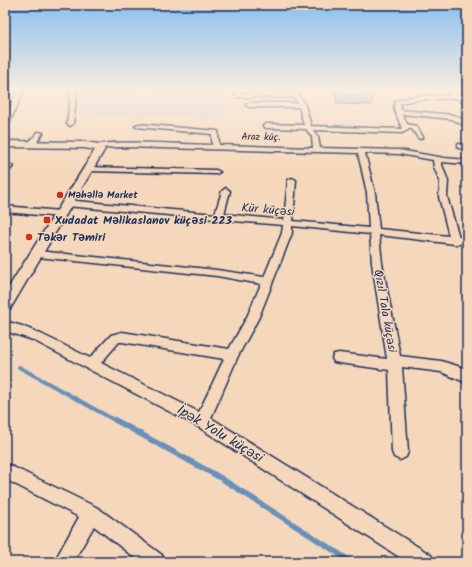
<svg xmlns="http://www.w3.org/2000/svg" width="472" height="567" viewBox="0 0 472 567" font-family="Kalam,sans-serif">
	<rect width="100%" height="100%" fill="#f5d8bb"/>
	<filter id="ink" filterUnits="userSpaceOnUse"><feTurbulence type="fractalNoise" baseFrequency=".025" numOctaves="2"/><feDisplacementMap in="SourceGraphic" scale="8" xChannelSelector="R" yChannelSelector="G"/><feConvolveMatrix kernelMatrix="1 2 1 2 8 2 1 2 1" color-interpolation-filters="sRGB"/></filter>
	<g filter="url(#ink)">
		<path fill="#e2cec9" d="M 79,90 L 228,90 L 224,118 L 78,114 Z"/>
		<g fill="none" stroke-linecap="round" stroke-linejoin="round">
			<path stroke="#6890bb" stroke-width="4" d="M 19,367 L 116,421"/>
			<path stroke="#6890bb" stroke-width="5.5" d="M 115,420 L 219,477 L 352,562"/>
			<defs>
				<g id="minor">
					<path d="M 18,90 L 24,90 L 8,126 L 5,128 L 5,119 Z"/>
					<path d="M 71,90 L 77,90 L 73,124 L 70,126 L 67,124 Z"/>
					<path d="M 290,90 L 296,90 L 305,105 L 311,126 L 401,129 L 402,128 L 394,109 L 395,101 L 416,96 L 450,95 L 447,92 L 450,90 L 467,100 L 467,105 L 455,98 L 416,100 L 400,103 L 401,110 L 454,115 L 467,122 L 467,127 L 452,119 L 402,114 L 407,124 L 416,126 L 423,137 L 420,139 L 418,138 L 412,129 L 409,128 L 408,130 L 402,133 L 313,130 L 318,137 L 320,148 L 399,150 L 444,158 L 467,160 L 467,164 L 441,162 L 448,181 L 447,197 L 459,237 L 467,238 L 467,244 L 455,244 L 379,235 L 382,263 L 400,356 L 441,361 L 464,368 L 467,370 L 467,383 L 441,372 L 402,367 L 408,452 L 406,457 L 400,460 L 394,457 L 392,452 L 389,370 L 339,363 L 334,362 L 332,358 L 334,354 L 339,353 L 387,359 L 372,263 L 370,234 L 292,226 L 292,233 L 259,317 L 238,356 L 211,418 L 431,555 L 433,562 L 407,562 L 197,426 L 33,340 L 5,331 L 5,321 L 22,326 L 41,334 L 90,358 L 111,335 L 122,332 L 229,349 L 247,317 L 261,284 L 217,276 L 38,257 L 33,254 L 38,251 L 217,270 L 264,277 L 282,233 L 283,225 L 221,220 L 218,221 L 214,219 L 66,206 L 62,203 L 66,200 L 215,214 L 222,191 L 226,188 L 230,191 L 224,214 L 284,220 L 288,180 L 292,178 L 296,180 L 293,221 L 369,228 L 367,193 L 358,153 L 121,147 L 99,148 L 95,146 C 104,139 194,145 212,145 L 212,134 L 136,127 L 135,126 L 138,124 L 218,131 L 219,145 L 313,148 L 312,137 L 306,129 L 266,128 L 263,126 L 266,124 L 304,125 L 299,107 L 249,107 L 246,105 L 249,103 L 298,103 L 294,97 L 237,97 L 234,95 L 237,93 L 292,93 ZM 365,153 L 399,154 L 433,160 L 434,167 L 440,181 L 439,197 L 449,236 L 379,229 L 375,193 ZM 119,342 L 122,342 L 224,359 L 199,412 L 101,363 Z"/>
					<path d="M 38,132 L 43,133 L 34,146 L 28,146 L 27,144 Z"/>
					<path d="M 458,144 L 467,145 L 467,149 L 458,148 Z"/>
					<path d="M 9,164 L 13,166 L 8,172 L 5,172 L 5,166 Z"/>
					<path d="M 85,167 L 216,170 L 220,172 L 216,174 L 88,171 L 84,169 Z"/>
					<path d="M 5,206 L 60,211 L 65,214 L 60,217 L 5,212 Z"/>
					<path d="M 5,463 L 98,508 L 162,555 L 164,562 L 140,562 L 94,526 L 73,562 L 54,562 L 79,517 L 5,479 Z"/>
				</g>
				<path id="tertiary" d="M 5,141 L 85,142 L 99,144 L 105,149 L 10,309 L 5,310 L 5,293 L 95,150 L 85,148 L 5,147 Z"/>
			</defs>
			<use href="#minor" stroke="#1b2f5e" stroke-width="3"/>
			<use href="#tertiary" stroke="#1b2f5e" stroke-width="3"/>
			<use href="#minor" fill="#f5d8bb" fill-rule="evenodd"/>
			<use href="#tertiary" fill="#f5d8bb" fill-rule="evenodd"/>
		</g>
		<path fill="#9c9dc8" stroke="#1b2f5e" d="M 336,90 L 371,90 L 373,96 L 371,105 L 337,104 L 335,95 Z"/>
		<path fill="#b5b7e9" stroke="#1b2f5e" d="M 337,90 L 371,90 L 373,96 L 339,95 Z"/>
	</g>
	<linearGradient id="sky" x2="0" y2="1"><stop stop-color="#89bfef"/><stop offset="0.53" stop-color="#faede0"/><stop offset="1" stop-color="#faede0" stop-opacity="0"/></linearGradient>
	<rect width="472" height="170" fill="url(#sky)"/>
	<g fill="#c8321e" stroke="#f5d8bb" stroke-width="1.5">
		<circle cx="60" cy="195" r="4"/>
		<rect x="43" y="216" width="8" height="8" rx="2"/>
		<circle cx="29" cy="237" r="4"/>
	</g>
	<g text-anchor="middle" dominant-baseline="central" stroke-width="3" stroke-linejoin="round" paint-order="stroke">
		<g font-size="10" fill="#1b2f5e" stroke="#f5d8bb">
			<text transform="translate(261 137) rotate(1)">Araz küç.</text>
		</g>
		<g font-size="10" font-weight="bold" fill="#1b2f5e" stroke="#f5d8bb" text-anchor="start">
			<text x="68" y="195">Məhəllə Market</text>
		</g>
		<g font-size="12" fill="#1b2f5e" stroke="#f5d8bb">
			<text transform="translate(268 210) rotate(5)">Kür küçəsi</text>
			<text transform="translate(385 311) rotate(80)">Qızıl Tala küçəsi</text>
		</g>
		<g font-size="12" font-weight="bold" fill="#1b2f5e" stroke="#f5d8bb" text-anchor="start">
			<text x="55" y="220">Xudadat Məlikaslanov küçəsi 223</text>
			<text x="37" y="237">Təkər Təmiri</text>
		</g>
		<g font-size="14" fill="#1b2f5e" stroke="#f5d8bb">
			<text transform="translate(220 434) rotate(31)">İpək Yolu küçəsi</text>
		</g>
	</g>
	<rect width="472" height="567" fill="none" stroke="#f5d8bb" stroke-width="20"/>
	<rect x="10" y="10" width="452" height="547" fill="none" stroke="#1b2f5e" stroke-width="1.5" filter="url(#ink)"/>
</svg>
